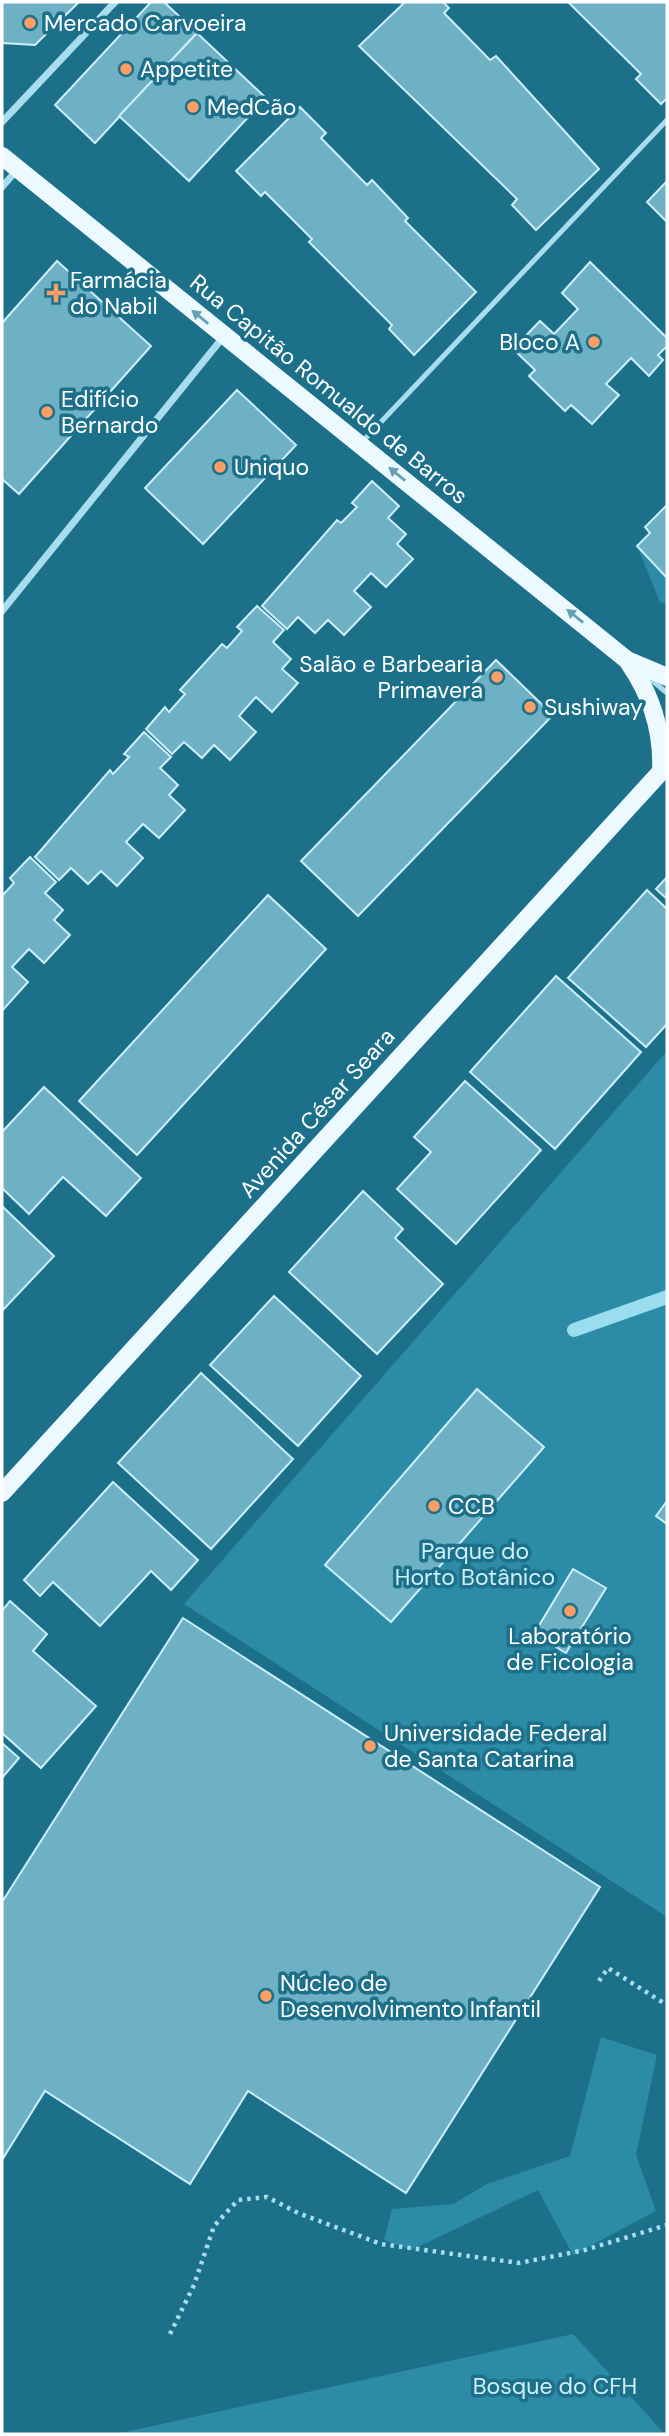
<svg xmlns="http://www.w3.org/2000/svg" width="669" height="2436" viewBox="0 0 669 2436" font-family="'DM Sans',sans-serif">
	<rect width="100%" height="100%" fill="#1c708a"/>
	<g fill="#2c8ba6">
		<path d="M 637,546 L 667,578 L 667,604 L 660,602 Z"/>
		<path d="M 667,1051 L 667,1917 L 184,1604 Z"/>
		<path d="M 601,2037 L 657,2055 L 636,2155 L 656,2211 L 573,2255 L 538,2190 L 411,2250 L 384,2240 L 392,2209 L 453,2204 L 487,2184 L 570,2156 Z"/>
		<path d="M 573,2334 L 665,2434 L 116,2434 Z"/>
	</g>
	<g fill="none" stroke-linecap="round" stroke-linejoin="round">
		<path stroke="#9addee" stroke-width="14" d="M 574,1330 L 667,1297"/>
	</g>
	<g fill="#6fb1c4" stroke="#cceff9" stroke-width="2">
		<path d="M 2,2 L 79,2 L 35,45 L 2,43 Z"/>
		<path d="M 151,2 L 164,2 L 197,33 L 95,143 L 55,105 Z"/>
		<path d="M 405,2 L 443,2 L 449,8 L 444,13 L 490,60 L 496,56 L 599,169 L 536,230 L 512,205 L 517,199 L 359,46 Z"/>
		<path d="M 568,2 L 667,2 L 667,98 L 661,104 L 636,79 L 641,74 Z"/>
		<path d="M 197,33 L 266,98 L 189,181 L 119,116 Z"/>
		<path d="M 300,107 L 326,133 L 321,138 L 367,185 L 372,180 L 408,218 L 405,221 L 476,292 L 414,355 L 389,329 L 392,325 L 309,242 L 312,239 L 265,192 L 261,196 L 236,171 Z"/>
		<path d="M 667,181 L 667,222 L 647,202 Z"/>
		<path d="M 57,261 L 151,346 L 19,494 L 2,479 L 2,323 Z"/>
		<path d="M 590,262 L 667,338 L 667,346 L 658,355 L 663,360 L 649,376 L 631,358 L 606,384 L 619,395 L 592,424 L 571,405 L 565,411 L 529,376 L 535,370 L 513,349 L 540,321 L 554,334 L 578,309 L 562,293 Z"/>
		<path d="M 237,390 L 296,445 L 203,544 L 145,488 Z"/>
		<path d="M 372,481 L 399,506 L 388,518 L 406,534 L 397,544 L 413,559 L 386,587 L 371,573 L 354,591 L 371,607 L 344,635 L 328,620 L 315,633 L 298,617 L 287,629 L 262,606 L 337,520 L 341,523 L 357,507 L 352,503 Z"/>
		<path d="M 667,505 L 667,578 L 637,546 L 650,533 L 645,527 Z"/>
		<path d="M 257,606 L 284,630 L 273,642 L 291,659 L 282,669 L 298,683 L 272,712 L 256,697 L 239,716 L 256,732 L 230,760 L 214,745 L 202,758 L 184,742 L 172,754 L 146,729 L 165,707 L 169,712 L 185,694 L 180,690 L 222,644 L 227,648 L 242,631 L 237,627 Z"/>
		<path d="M 496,660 L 553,715 L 358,916 L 301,861 Z"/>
		<path d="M 144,732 L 171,757 L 160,768 L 178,785 L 169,795 L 185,810 L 159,838 L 143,824 L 126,842 L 143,858 L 117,886 L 101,871 L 88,884 L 71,868 L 59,880 L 35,857 L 110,770 L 113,774 L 129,757 L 124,754 Z"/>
		<path d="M 30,857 L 56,882 L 45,893 L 63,910 L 54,920 L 70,935 L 44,963 L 29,949 L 12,967 L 28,982 L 2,1011 L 2,896 L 14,883 L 10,878 Z"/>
		<path d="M 667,877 L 667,899 L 656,889 Z"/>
		<path d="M 647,890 L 667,909 L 667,1024 L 646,1047 L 568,978 Z"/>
		<path d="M 268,895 L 326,949 L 137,1155 L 79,1101 Z"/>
		<path d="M 556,976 L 641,1052 L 555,1149 L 470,1072 Z"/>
		<path d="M 465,1081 L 541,1150 L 456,1244 L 397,1189 L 431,1152 L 414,1137 Z"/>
		<path d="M 44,1087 L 141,1178 L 106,1216 L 63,1177 L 29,1214 L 2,1188 L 2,1132 Z"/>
		<path d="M 363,1191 L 403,1229 L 395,1238 L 443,1284 L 377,1354 L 289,1272 Z"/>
		<path d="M 2,1206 L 54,1256 L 2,1311 Z"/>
		<path d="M 274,1296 L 361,1376 L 298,1446 L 210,1365 Z"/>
		<path d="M 201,1373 L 293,1459 L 211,1549 L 118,1463 Z"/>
		<path d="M 477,1389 L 544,1447 L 391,1622 L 325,1565 Z"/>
		<path d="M 113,1482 L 198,1560 L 171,1590 L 151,1571 L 100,1626 L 53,1582 L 40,1596 L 24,1580 Z"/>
		<path d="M 667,1501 L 667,1524 L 656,1516 Z"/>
		<path d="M 573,1569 L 606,1588 L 566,1653 L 534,1634 Z"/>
		<path d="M 10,1601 L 47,1634 L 33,1651 L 96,1706 L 41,1768 L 2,1733 L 2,1611 Z"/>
		<path d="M 183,1618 L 600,1887 L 406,2193 L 248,2091 L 190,2184 L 45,2091 L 2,2160 L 2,1902 Z"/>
		<path d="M 2,1743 L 19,1758 L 2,1778 Z"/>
	</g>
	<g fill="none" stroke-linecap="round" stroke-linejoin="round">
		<g stroke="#a7ddec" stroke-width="4.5" stroke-dasharray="3.5 5" stroke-linecap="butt">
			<path d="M 599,1981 L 608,1968 L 667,2005"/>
			<path d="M 170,2334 L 194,2285 L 214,2226 L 238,2200 L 267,2197 L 298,2213 L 381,2244 L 519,2263 L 585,2250 L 667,2225"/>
		</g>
		<g stroke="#a7ddec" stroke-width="5">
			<path d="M 362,442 L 667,120"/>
			<path d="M 648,677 L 667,693"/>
		</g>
		<g stroke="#a7ddec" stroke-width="7">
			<path d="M 2,122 L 115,2"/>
			<path d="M 2,187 L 17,170"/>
			<path d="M 2,611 L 224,336"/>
		</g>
		<g stroke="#ecf9ff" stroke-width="18">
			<path d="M 2,156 L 627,660 L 667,677"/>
			<path d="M 629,663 C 652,696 663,731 661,772"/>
			<path d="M 2,1493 L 667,765"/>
		</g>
	</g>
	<defs><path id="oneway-solid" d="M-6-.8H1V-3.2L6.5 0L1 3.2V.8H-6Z" transform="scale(1.75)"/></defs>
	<g fill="#65a0b3">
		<use href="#oneway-solid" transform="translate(200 317) rotate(-141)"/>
		<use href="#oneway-solid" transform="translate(397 474) rotate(-141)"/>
		<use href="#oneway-solid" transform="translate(575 616) rotate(-141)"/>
	</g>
	<g fill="#fd9e64" stroke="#1c708a" stroke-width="2.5">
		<circle cx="30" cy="23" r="7"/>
		<circle cx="126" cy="69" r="7"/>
		<circle cx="193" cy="107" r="7"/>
		<path d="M52.5 282.5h7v7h7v7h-7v7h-7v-7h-7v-7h7z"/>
		<circle cx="594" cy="342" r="7"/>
		<circle cx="47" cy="412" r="7"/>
		<circle cx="220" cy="467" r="7"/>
		<circle cx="497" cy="677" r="7"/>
		<circle cx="530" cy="707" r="7"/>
		<circle cx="434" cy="1506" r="7"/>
		<circle cx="570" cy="1611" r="7"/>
		<circle cx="370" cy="1746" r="7"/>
		<circle cx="266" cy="1996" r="7"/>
	</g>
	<g text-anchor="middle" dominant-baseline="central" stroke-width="7" stroke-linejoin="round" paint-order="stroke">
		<g font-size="23" fill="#fff" stroke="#1c708a" text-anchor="start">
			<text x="44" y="23">Mercado Carvoeira</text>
			<text x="140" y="69">Appetite</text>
			<text x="207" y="107">MedCão</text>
			<text x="70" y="280">Farmácia<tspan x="70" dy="26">do Nabil</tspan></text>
			<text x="580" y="342" text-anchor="end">Bloco A</text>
			<text x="61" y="399">Edifício<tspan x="61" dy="26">Bernardo</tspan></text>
			<text x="234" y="467">Uniquo</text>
			<text x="483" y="664" text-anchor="end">Salão e Barbearia<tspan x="483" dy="26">Primavera</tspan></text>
			<text x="544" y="707">Sushiway</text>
			<text x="448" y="1506">CCB</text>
			<text x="570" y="1636" text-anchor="middle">Laboratório<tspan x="570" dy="26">de Ficologia</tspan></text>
			<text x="384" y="1733">Universidade Federal<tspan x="384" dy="26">de Santa Catarina</tspan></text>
			<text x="280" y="1983">Núcleo de<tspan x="280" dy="26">Desenvolvimento Infantil</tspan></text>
		</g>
		<g font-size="23" fill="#fff" stroke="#1c708a">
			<text transform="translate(329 389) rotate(39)">Rua Capitão Romualdo de Barros</text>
			<text transform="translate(317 1113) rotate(-48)">Avenida César Seara</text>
		</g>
		<g font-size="23" fill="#cceff9" stroke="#1c708a">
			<text x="475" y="1551">Parque do<tspan x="475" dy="26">Horto Botânico</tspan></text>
			<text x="555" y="2386">Bosque do CFH</text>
		</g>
	</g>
	<rect width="669" height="2436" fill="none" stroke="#ffffff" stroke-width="7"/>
</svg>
